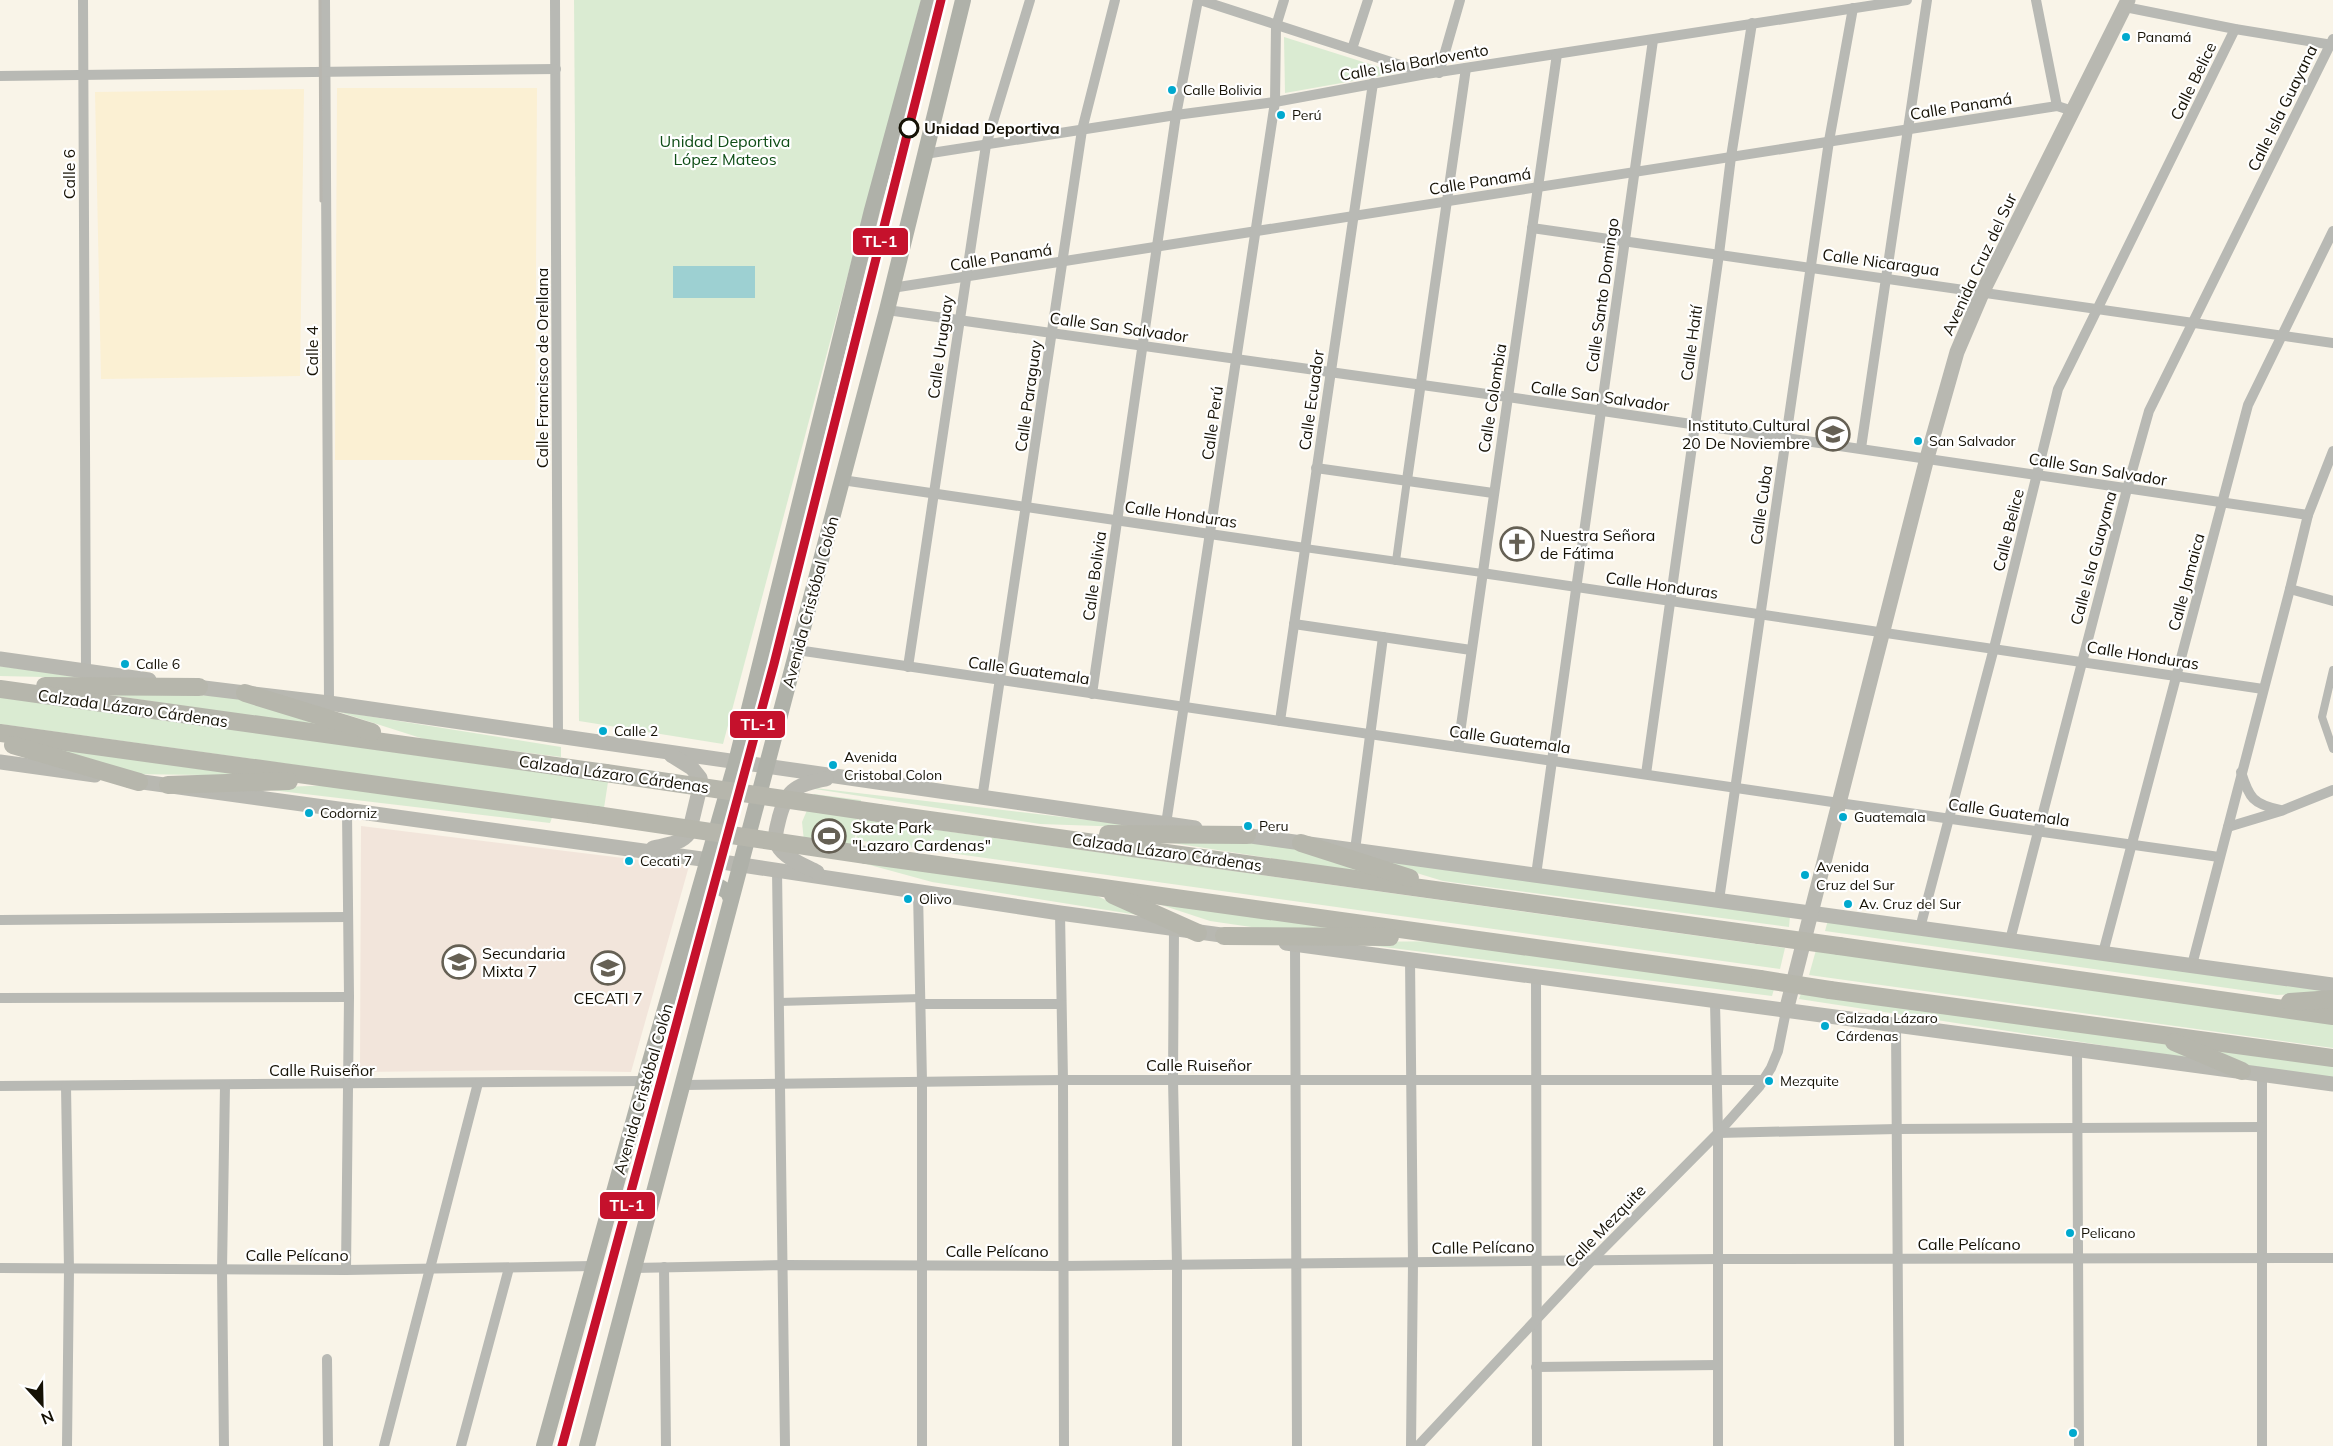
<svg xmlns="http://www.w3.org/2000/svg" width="2333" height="1446" viewBox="0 0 2333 1446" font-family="Mulish,sans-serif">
	<rect width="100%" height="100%" fill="#f9f4e8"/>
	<g fill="#fbf0d3">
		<path d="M 337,88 L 537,88 L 535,460 L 335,460 Z"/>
		<path d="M 304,89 L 300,376 L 101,379 L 95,92 Z"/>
	</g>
	<path fill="#f2e5db" d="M 361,826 L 689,866 L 631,1072 L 532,1070 L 360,1072 Z"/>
	<g fill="#daebd2">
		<path d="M 574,0 L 921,0 L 723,744 L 579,721 Z"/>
		<path d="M 1284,37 L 1398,73 L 1285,93 Z"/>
		<path d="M 0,666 L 86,678 L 0,676 Z"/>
		<path d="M 71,689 L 239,697 L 348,731 Z"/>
		<path d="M 0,697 L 608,782 L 604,808 L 0,724 Z"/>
		<path d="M 336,711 L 561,747 L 561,757 L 427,740 Z"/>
		<path d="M 14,739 L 272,776 L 131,774 Z"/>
		<path d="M 337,785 L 553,815 L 550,823 L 254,788 Z"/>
		<path d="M 789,785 L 1156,828 L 1040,824 Z"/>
		<path d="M 814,794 L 861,800 L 852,857 L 805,851 L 802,822 Z"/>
		<path d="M 859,819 L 1785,948 L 1780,969 L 856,840 Z"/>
		<path d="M 1147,839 L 1252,839 L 1296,846 L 1379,875 Z"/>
		<path d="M 1357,855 L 1790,916 L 1789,927 L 1443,881 Z"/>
		<path d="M 848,859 L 1095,895 L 1138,915 L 932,882 Z"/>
		<path d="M 1134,896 L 1361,928 L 1286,932 L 1210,921 Z"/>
		<path d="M 1828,920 L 2333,989 L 2333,993 L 2277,995 L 1825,931 Z"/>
		<path d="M 1467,941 L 1774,989 L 1772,996 L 1344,942 Z"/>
		<path d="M 1816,950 L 2333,1023 L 2333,1048 L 1809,975 Z"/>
		<path d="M 1802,991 L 2149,1036 L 2205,1061 L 1799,999 Z"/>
		<path d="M 2193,1041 L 2333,1061 L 2333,1078 L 2245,1065 Z"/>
	</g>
	<rect fill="#9dd0d2" x="673" y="266" width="82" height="32"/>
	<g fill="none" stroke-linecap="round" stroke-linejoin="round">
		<g stroke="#b8b9b4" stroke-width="8">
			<path d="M 1305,548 L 1482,573"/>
			<path d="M 1396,561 L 1407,480"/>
			<path d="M 2333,670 L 2322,717 L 2333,749"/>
			<path d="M 779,1002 L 921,998"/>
		</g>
		<g stroke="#b8b9b4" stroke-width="10">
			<path d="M 83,0 L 86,672"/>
			<path d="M 325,0 L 329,703"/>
			<path d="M 555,0 L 558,736"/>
			<path d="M 1200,0 L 1425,73"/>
			<path d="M 2036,0 L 2057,106"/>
			<path d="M 2125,7 L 2235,29 L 2333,45"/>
			<path d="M 1352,49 L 1368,0"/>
			<path d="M 1439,73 L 1460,0"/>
			<path d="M 0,76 L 556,69"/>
			<path d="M 925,154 L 1176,115 L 1275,102 L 1426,74 L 1907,0"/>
			<path d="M 1532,228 L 2333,343"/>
			<path d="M 892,288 L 2057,106 L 2073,111"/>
			<path d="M 887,310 L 1508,397 L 2308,515"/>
			<path d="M 1861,448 L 1927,0"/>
			<path d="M 1316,468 L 1493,493"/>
			<path d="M 842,480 L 1305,548"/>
			<path d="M 1407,480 L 1466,68"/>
			<path d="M 1482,573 L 2263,689"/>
			<path d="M 2290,589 L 2333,601"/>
			<path d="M 1294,624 L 1471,650"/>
			<path d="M 797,650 L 1839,803 L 2219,857"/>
			<path d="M 908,667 L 986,145 L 1030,0"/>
			<path d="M 1092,694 L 1176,115 L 1198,0"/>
			<path d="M 1280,721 L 1373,83"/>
			<path d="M 1458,747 L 1557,54"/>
			<path d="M 2241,772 C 2249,798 2253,804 2280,810"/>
			<path d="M 1646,774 L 1719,254 L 1731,157 L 1752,23"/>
			<path d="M 982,799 L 1082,130 L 1115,0"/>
			<path d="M 1166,824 L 1275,102 L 1276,26 L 1284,0"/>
			<path d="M 2228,827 L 2281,811 L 2333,790"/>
			<path d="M 1355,850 L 1383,637"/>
			<path d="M 777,870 L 785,1446"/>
			<path d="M 1536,875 L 1653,40"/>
			<path d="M 918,892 L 922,1081 L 922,1446"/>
			<path d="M 1719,900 L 1829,141 L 1853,8"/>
			<path d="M 1060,913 L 1063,1080 L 1064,1446"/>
			<path d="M 0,920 L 348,917"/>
			<path d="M 1920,928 L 1994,648 L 2058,389 L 2235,29"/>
			<path d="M 1174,930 L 1173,1080 L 1177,1264 L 1177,1446"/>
			<path d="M 2010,940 L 2127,489 L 2149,411 L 2333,39"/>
			<path d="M 1295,944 L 1297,1446"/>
			<path d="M 2103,953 L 2248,405 L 2333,231"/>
			<path d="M 1410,958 L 1413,1263 L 1411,1446"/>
			<path d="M 2192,965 L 2290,589 L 2308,515 L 2333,451"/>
			<path d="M 1536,977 L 1537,1446"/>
			<path d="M 0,998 L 349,997"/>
			<path d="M 1715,1002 L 1718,1133 L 1718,1446"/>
			<path d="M 921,1004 L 1061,1004"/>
			<path d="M 1896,1026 L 1899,1446"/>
			<path d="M 2077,1051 L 2079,1446"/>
			<path d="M 2262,1073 L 2262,1446"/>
			<path d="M 683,1085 L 1063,1080 L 1763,1080"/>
			<path d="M 0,1086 L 644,1081"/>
			<path d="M 66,1086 L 69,1270 L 67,1446"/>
			<path d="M 1718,1133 L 1897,1129 L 2262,1127"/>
			<path d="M 664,1267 L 666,1446"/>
			<path d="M 0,1268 L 346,1270 L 593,1266"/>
			<path d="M 633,1268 L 783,1265 L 1063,1266 L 1718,1259 L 2333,1258"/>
			<path d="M 346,1270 L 349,997 L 347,811"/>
			<path d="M 327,1359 L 328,1446"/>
			<path d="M 1536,1367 L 1718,1365"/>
			<path d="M 224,1446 L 222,1270 L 225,1085"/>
			<path d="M 384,1446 L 478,1083"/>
			<path d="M 461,1446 L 509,1268"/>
			<path d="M 1418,1446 L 1592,1260 L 1718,1133 L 1759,1087 L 1771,1068 L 1778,1051 L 1786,1011"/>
		</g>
		<g stroke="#b8b8b1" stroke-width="15">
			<path d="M 0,659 L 149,680"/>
			<path d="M 188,686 L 329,703 L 1195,828"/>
			<path d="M 0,762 L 95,775"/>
			<path d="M 128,780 L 709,860 L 1060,913 L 1236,937"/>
			<path d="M 1236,834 L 2333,985"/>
			<path d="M 653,848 C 666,845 681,844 689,833 L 701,783 L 700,778 L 692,768 L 671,755"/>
			<path d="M 817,872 C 806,866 784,858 778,846 C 774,838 776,831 778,823 C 785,791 794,785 826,779"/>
			<path d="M 1286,943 L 2333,1084"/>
			<path d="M 1786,1011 L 1927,458 L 1957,352 L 1983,291 L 2128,0"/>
		</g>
		<g stroke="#afb1a9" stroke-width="16">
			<path d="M 753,699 L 762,717 L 776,731"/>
			<path d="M 700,889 L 715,884 L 728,892 L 731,899"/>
			<path d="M 544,1446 L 649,1065 L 736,762 L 872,210 L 929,0"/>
			<path d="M 587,1446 L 887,310 L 963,0"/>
		</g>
		<g stroke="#b6b6ac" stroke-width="18">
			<path d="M 45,686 L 199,687"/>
			<path d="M 0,689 L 606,773"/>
			<path d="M 245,693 L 372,732"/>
			<path d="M 0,733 L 596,815"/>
			<path d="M 13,745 L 139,782"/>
			<path d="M 168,785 L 289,781"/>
			<path d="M 879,813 L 1759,935"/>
			<path d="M 1108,834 L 1247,835"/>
			<path d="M 1301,843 L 1410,878"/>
			<path d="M 866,855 L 1760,979"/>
			<path d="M 1113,895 L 1198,933"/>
			<path d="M 1224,936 L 1390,937"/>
			<path d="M 1839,946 L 2333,1016"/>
			<path d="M 1830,990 L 2333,1058"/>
			<path d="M 2290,1002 L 2333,999"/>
			<path d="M 2174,1042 L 2242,1071"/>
		</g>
		<path stroke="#b8b6af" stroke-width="3" d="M 320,0 L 321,201"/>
		<g stroke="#b6b6ac" stroke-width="18">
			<path d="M 606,773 L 879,813"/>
			<path d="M 596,815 L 866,855"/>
			<path d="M 1759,935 L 1839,946"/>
			<path d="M 1760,979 L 1830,990"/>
		</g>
		<defs>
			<path id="rail-1" d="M 562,1446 L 774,664 L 941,0"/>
		</defs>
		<use href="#rail-1" stroke="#fff" stroke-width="14"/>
		<use href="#rail-1" stroke="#c5112c" stroke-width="9"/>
	</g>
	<defs>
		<symbol id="university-ring" viewBox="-11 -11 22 22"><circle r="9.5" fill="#fff" stroke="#656054" stroke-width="1.5"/><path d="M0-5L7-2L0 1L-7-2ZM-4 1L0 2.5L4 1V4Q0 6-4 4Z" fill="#656054"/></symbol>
		<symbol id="church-ring" viewBox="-11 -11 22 22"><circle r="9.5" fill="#fff" stroke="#656054" stroke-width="1.5"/><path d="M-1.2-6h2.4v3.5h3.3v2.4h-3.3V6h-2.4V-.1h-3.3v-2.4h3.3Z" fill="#656054"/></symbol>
		<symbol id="stadium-ring" viewBox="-11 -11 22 22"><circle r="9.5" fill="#fff" stroke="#656054" stroke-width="1.5"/><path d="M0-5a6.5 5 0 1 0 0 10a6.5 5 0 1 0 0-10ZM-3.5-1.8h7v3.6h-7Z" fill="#656054"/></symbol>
		<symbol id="school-ring" viewBox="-11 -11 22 22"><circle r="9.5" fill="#fff" stroke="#656054" stroke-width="1.5"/><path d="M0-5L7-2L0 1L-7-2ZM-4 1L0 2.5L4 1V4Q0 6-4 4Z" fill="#656054"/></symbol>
	</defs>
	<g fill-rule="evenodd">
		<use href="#university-ring" x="1814" y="415" width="38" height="38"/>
		<use href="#church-ring" x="1498" y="525" width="38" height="38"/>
		<use href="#stadium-ring" x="810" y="817" width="38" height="38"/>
		<use href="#school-ring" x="440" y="943" width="38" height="38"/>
		<use href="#school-ring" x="589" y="949" width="38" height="38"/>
	</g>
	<g fill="#00a9ce" stroke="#fff" stroke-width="2">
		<circle cx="2126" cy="37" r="5"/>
		<circle cx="1172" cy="90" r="5"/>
		<circle cx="1281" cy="115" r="5"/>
		<circle cx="1918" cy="441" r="5"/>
		<circle cx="125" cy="664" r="5"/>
		<circle cx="603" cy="731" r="5"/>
		<circle cx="833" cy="765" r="5"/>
		<circle cx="309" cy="813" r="5"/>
		<circle cx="1843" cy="817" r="5"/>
		<circle cx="1248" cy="826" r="5"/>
		<circle cx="629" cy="861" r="5"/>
		<circle cx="1805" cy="875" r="5"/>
		<circle cx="908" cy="899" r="5"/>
		<circle cx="1848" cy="904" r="5"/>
		<circle cx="1825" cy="1026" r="5"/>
		<circle cx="1769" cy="1081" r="5"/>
		<circle cx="2070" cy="1233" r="5"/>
		<circle cx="2073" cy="1433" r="5"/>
	</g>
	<circle fill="#fff" stroke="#151105" stroke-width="3" cx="909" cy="128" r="9"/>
	<g text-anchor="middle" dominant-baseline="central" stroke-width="4.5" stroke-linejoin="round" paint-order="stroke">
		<g font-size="14" fill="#151105" stroke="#fff" text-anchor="start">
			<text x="2137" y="37">Panamá</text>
			<text x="1183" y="90">Calle Bolivia</text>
			<text x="1292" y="115">Perú</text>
			<text x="1929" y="441">San Salvador</text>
			<text x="136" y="664">Calle 6</text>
			<text x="614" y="731">Calle 2</text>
			<text x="844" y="757">Avenida<tspan x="844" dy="18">Cristobal Colon</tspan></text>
			<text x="320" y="813">Codorniz</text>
			<text x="1854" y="817">Guatemala</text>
			<text x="1259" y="826">Peru</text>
			<text x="640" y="861">Cecati 7</text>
			<text x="1816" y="867">Avenida<tspan x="1816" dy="18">Cruz del Sur</tspan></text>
			<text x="919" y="899">Olivo</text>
			<text x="1859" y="904">Av. Cruz del Sur</text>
			<text x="1836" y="1018">Calzada Lázaro<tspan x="1836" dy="18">Cárdenas</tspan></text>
			<text x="1780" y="1081">Mezquite</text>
			<text x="2081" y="1233">Pelicano</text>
		</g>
		<g font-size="16" fill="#151105" stroke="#fff">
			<text transform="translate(1414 62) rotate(-10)">Calle Isla Barlovento</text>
			<text transform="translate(2193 81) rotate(-64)">Calle Belice</text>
			<text transform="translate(1961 106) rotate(-9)">Calle Panamá</text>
			<text transform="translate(2282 108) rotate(-64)">Calle Isla Guayana</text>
			<text transform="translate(69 174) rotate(-90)">Calle 6</text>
			<text transform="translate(1480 181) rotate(-9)">Calle Panamá</text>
			<text transform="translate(1001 257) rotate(-9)">Calle Panamá</text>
			<text transform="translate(1881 262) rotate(8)">Calle Nicaragua</text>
			<text transform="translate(1979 264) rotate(-65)">Avenida Cruz del Sur</text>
			<text transform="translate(1602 295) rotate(-82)">Calle Santo Domingo</text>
			<text transform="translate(1119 327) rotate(8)">Calle San Salvador</text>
			<text transform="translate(1691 343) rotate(-82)">Calle Haití</text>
			<text transform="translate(940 347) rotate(-82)">Calle Uruguay</text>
			<text transform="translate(312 351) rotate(-90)">Calle 4</text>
			<text transform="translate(542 368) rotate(-90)">Calle Francisco de Orellana</text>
			<text transform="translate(1028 396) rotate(-82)">Calle Paraguay</text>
			<text transform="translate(1600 396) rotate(8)">Calle San Salvador</text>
			<text transform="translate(1492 398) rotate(-81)">Calle Colombia</text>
			<text transform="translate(1311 400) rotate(-82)">Calle Ecuador</text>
			<text transform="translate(1212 423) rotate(-82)">Calle Perú</text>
			<text transform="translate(2098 469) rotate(9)">Calle San Salvador</text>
			<text transform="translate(1761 505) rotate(-82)">Calle Cuba</text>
			<text transform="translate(1181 514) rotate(8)">Calle Honduras</text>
			<text transform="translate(2008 530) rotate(-76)">Calle Belice</text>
			<text transform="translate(2093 558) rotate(-75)">Calle Isla Guayana</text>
			<text transform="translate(1094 576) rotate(-82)">Calle Bolivia</text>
			<text transform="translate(2186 582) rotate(-75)">Calle Jamaica</text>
			<text transform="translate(1662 585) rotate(8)">Calle Honduras</text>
			<text transform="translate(810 602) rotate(-75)">Avenida Cristóbal Colón</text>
			<text transform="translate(2143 655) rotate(9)">Calle Honduras</text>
			<text transform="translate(1029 670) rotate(8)">Calle Guatemala</text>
			<text transform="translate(133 708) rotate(8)">Calzada Lázaro Cárdenas</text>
			<text transform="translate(1510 739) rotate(8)">Calle Guatemala</text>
			<text transform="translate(614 774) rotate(8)">Calzada Lázaro Cárdenas</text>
			<text transform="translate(2009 812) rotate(8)">Calle Guatemala</text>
			<text transform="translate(1167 852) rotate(8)">Calzada Lázaro Cárdenas</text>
			<text x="1199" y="1065">Calle Ruiseñor</text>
			<text x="322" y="1070">Calle Ruiseñor</text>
			<text transform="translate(643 1089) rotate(-74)">Avenida Cristóbal Colón</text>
			<text transform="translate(1605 1226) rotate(-46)">Calle Mezquite</text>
			<text x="1969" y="1244">Calle Pelícano</text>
			<text transform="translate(1483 1247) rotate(-1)">Calle Pelícano</text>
			<text x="997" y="1251">Calle Pelícano</text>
			<text x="297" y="1255">Calle Pelícano</text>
		</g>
		<g font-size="16" font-weight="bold" fill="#151105" stroke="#fff" text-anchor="start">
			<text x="924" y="128">Unidad Deportiva</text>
		</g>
		<g font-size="16" fill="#0e4d16" stroke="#fff">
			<text x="725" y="141">Unidad Deportiva<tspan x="725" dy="18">López Mateos</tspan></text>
		</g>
		<g font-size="16" fill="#151105" stroke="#fff" text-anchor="start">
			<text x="1810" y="425" text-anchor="end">Instituto Cultural<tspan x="1810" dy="18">20 De Noviembre</tspan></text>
			<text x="1540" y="535">Nuestra Señora<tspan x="1540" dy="18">de Fátima</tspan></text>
			<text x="852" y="827">Skate Park<tspan x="852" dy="18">"Lazaro Cardenas"</tspan></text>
			<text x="482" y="953">Secundaria<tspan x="482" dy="18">Mixta 7</tspan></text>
			<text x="608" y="998" text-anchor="middle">CECATI 7</text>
		</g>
	</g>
	<g stroke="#fff" stroke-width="2">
		<rect x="852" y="227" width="57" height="29" rx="6" fill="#c5112c"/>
		<rect x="729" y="710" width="57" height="29" rx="6" fill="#c5112c"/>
		<rect x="599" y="1191" width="57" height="29" rx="6" fill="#c5112c"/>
	</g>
	<g font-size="16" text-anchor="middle" font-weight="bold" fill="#fff">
		<text x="880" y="247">TL-1</text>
		<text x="758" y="730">TL-1</text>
		<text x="627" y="1211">TL-1</text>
	</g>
	<g transform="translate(42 1404) rotate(158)" stroke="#ffffff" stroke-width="4.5" paint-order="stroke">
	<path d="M0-4.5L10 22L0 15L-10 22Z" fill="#151105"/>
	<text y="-9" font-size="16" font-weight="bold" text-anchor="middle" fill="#151105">N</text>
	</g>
</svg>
